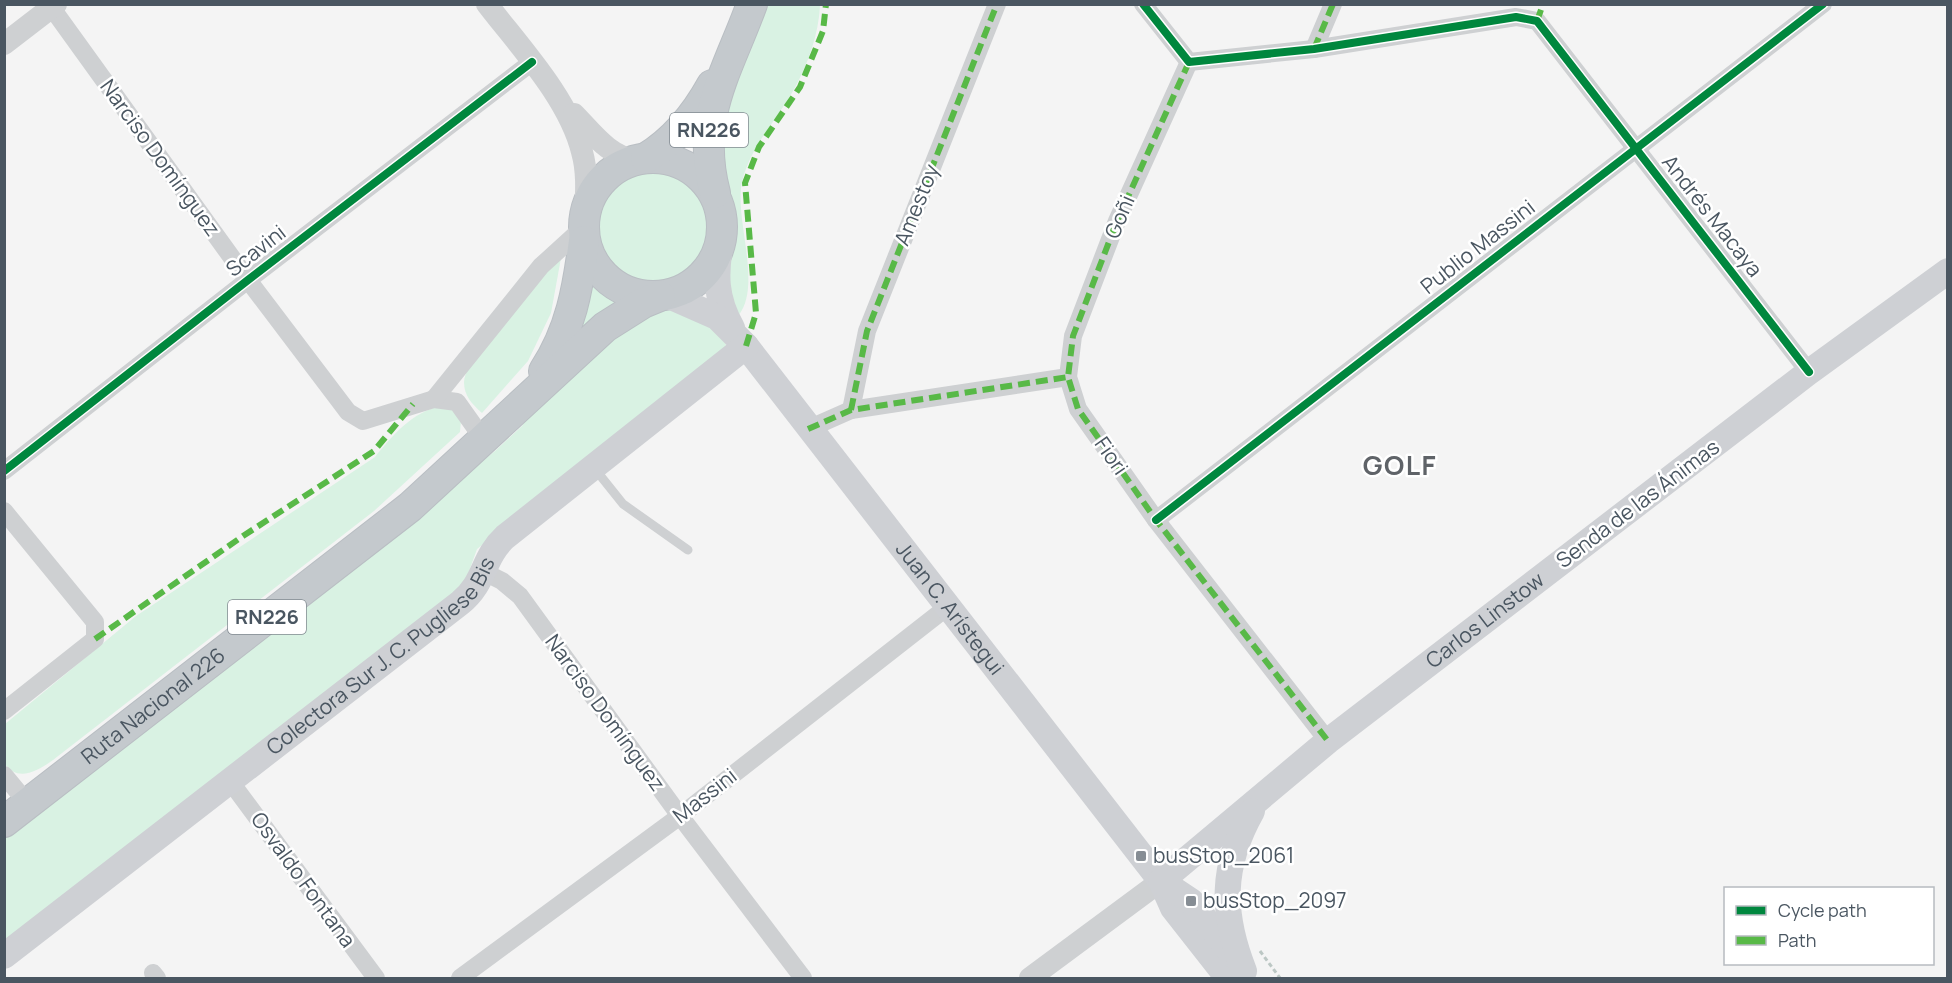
<svg xmlns="http://www.w3.org/2000/svg" width="1952" height="983" font-family="Manrope,sans-serif">
	<rect width="100%" height="100%" fill="#f4f4f4"/>
	<g fill="#d9f2e3">
		<path d="M767,5h53c-1,28 -12,60 -27,86 -17,30 -43,56 -51,91 -8,37 21,104 -4,134l-15,-45 6,-22 2,-23 -10,-67 10,-66z"/>
		<circle cx="653" cy="227" r="59"/>
		<path d="M561,258l-10,55 -23,48 -46,52c-10,-9 -18,-17 -18,-31 1,-28 75,-103 97,-124z"/>
		<path d="M593,280l13,11 19,10 -63,49z"/>
		<path d="M679,308l21,7 26,29 -2,9 -9,10 -238,186 -14,39 -458,352v-101l490,-388 27,-25 19,-29 19,-22 88,-61z"/>
		<path d="M441,406l13,4 7,11 -1,11 -86,79 -321,249c-14,10 -35,23 -48,4v-40l131,-108 239,-159c18,-22 37,-45 66,-51z"/>
	</g>
	<g fill="none" stroke-linecap="round" stroke-linejoin="round">
		<defs>
			<g id="trunk">
				<circle cx="653" cy="227" r="69"/>
				<path d="M646,158c28,-17 50,-44 66,-73"/>
				<path d="M715,193c-20,-76 12,-120 37,-189"/>
				<path d="M544,371c27,-41 34,-83 40,-130"/>
				<path id="s4" d="M4,822l406,-315 195,-180 38,-24 17,-7"/>
			</g>
		</defs>
		<use href="#trunk" stroke="#b9bec3" stroke-width="32"/>
		<path stroke="#bcc7c4" stroke-width="3" stroke-dasharray="4.5 3" stroke-linecap="butt" d="M1260,951l20,27"/>
		<path stroke="#ced0d2" stroke-width="9" d="M595,469l28,35 65,46"/>
		<g stroke="#ced0d2" stroke-width="18">
			<path d="M49,4l199,276 100,132 15,9 71,-22 23,3 27,38"/>
			<path d="M1143,4l46,58 125,-13 202,-32 21,4 272,351"/>
			<path d="M1314,49l19,-45"/>
			<path d="M1189,62l-72,159 -44,115 -5,41 10,32 78,111 172,221"/>
			<path d="M434,399l107,-133 44,-40"/>
			<path d="M851,410l16,-79 130,-327"/>
			<path d="M808,429l43,-19 217,-33"/>
			<path d="M4,471l244,-191 284,-218"/>
			<path d="M4,511l91,111v17l-91,72"/>
			<path d="M1156,520l667,-516"/>
			<path d="M484,572l18,9 18,15 160,220 123,162"/>
			<path d="M4,775l24,29"/>
			<path d="M230,781l146,197"/>
			<path d="M153,973l4,5"/>
			<path d="M460,978l220,-162 266,-208"/>
		</g>
		<g stroke="#ced0d2" stroke-width="22">
			<path d="M487,4c33,43 82,95 95,148 6,21 4,43 3,64"/>
			<path d="M4,44l52,-40"/>
			<path d="M574,114c18,18 35,43 62,46"/>
			<path d="M1030,978l131,-97"/>
		</g>
		<g stroke="#ced0d4" stroke-width="26">
			<path d="M721,241c-6,33 -6,57 11,87"/>
			<path id="s1" d="M667,295l50,22 29,29 415,535 12,27 55,70"/>
			<path id="s2" d="M1161,881l167,-140 481,-369 139,-101"/>
			<path d="M1161,881l30,20 42,54"/>
			<path id="s3" d="M4,956l456,-353c26,-21 22,-45 45,-66l241,-191"/>
			<path d="M1244,971c-23,-58 -23,-105 8,-160"/>
		</g>
		<use href="#trunk" stroke="#c4c9cd" stroke-width="30"/>
		<g stroke="#58b947" stroke-width="6" stroke-dasharray="12 6" stroke-linecap="butt">
			<path d="M1537,21l6,-17"/>
			<path d="M1314,49l19,-45"/>
			<path d="M1189,62l-72,159 -44,115 -5,41 10,32 78,111 172,221"/>
			<path d="M746,346l10,-33 -11,-130 14,-36 41,-60 23,-56 3,-27"/>
			<path d="M851,410l16,-79 130,-327"/>
			<path d="M808,429l43,-19 217,-33"/>
			<path d="M95,639l148,-103 131,-85 39,-47"/>
		</g>
		<defs>
			<g id="cycleway">
				<path d="M1143,4l46,58 125,-13 202,-32 21,4 272,351"/>
				<path d="M4,471l244,-191 284,-218"/>
				<path d="M1156,520l667,-516"/>
			</g>
		</defs>
		<use href="#cycleway" stroke="#fff" stroke-width="11"/>
		<use href="#cycleway" stroke="#00873e" stroke-width="8"/>
	</g>
	<g fill="#868d94" stroke="#fff" stroke-width="2">
		<rect x="1135" y="850" width="12" height="12" rx="3"/>
		<rect x="1185" y="895" width="12" height="12" rx="3"/>
	</g>
	<g text-anchor="middle" stroke-width="5" stroke-linejoin="round" paint-order="stroke">
		<g fill="#fff" stroke="#808990" stroke-width="1.5">
			<rect x="670" y="113" width="78" height="34" rx="4.5"/>
			<rect x="228" y="600" width="78" height="34" rx="4.5"/>
		</g>
		<g font-size="20" font-weight="bold" fill="#4a5661">
			<text x="709" y="137">RN226</text>
			<text x="267" y="624">RN226</text>
		</g>
		<g font-size="21" fill="#4a5661" stroke="#fff">
			<text transform="translate(160 158) rotate(54)" y="7">Narciso Domínguez</text>
			<text transform="translate(917 205) rotate(-68)" y="7">Amestoy</text>
			<text transform="translate(1712 216) rotate(52)" y="7">Andrés Macaya</text>
			<text transform="translate(1120 217) rotate(-67)" y="7">Goñi</text>
			<text transform="translate(1478 247) rotate(-38)" y="7">Publio Massini</text>
			<text transform="translate(256 251) rotate(-38)" y="7">Scavini</text>
			<text transform="translate(1111 456) rotate(55)" y="7">Fiori</text>
			<text transform="translate(1638 504) rotate(-37)" y="7">Senda de las Ánimas</text>
			<text dy="7" stroke="none"><textPath href="#s1" startOffset="428">Juan C. Arístegui</textPath></text>
			<text dy="7" stroke="none"><textPath href="#s2" startOffset="416">Carlos Linstow</textPath></text>
			<text dy="7" stroke="none"><textPath href="#s3" startOffset="483">Colectora Sur J. C. Pugliese Bis</textPath></text>
			<text dy="7" stroke="none"><textPath href="#s4" startOffset="189">Ruta Nacional 226</textPath></text>
			<text transform="translate(605 713) rotate(54)" y="7">Narciso Domínguez</text>
			<text transform="translate(705 796) rotate(-38)" y="7">Massini</text>
			<text transform="translate(303 880) rotate(54)" y="7">Osvaldo Fontana</text>
		</g>
		<g font-size="21" fill="#4a5661" stroke="#fff" text-anchor="start">
			<text x="1153" y="863">busStop_2061</text>
			<text x="1203" y="908">busStop_2097</text>
		</g>
		<g font-size="27" font-weight="bold" letter-spacing="1.5" fill="#5f6368" stroke="#fff">
			<text x="1400" y="475">GOLF</text>
		</g>
	</g>
	<rect width="1952" height="983" fill="none" stroke="#4a5661" stroke-width="12"/>
	<rect x="1724" y="887" width="210" height="78" fill="#ffffff" stroke="#b7bbc0" stroke-width="1.5"/>
	<rect x="1736" y="906" width="30" height="9" fill="#00873e" stroke="#b7bbc0" stroke-width="1.5"/>
	<text x="1778" y="917" font-size="18" fill="#4a5661">Cycle path</text>
	<rect x="1736" y="936" width="30" height="9" fill="#58b947" stroke="#b7bbc0" stroke-width="1.5"/>
	<text x="1778" y="947" font-size="18" fill="#4a5661">Path</text>
</svg>
